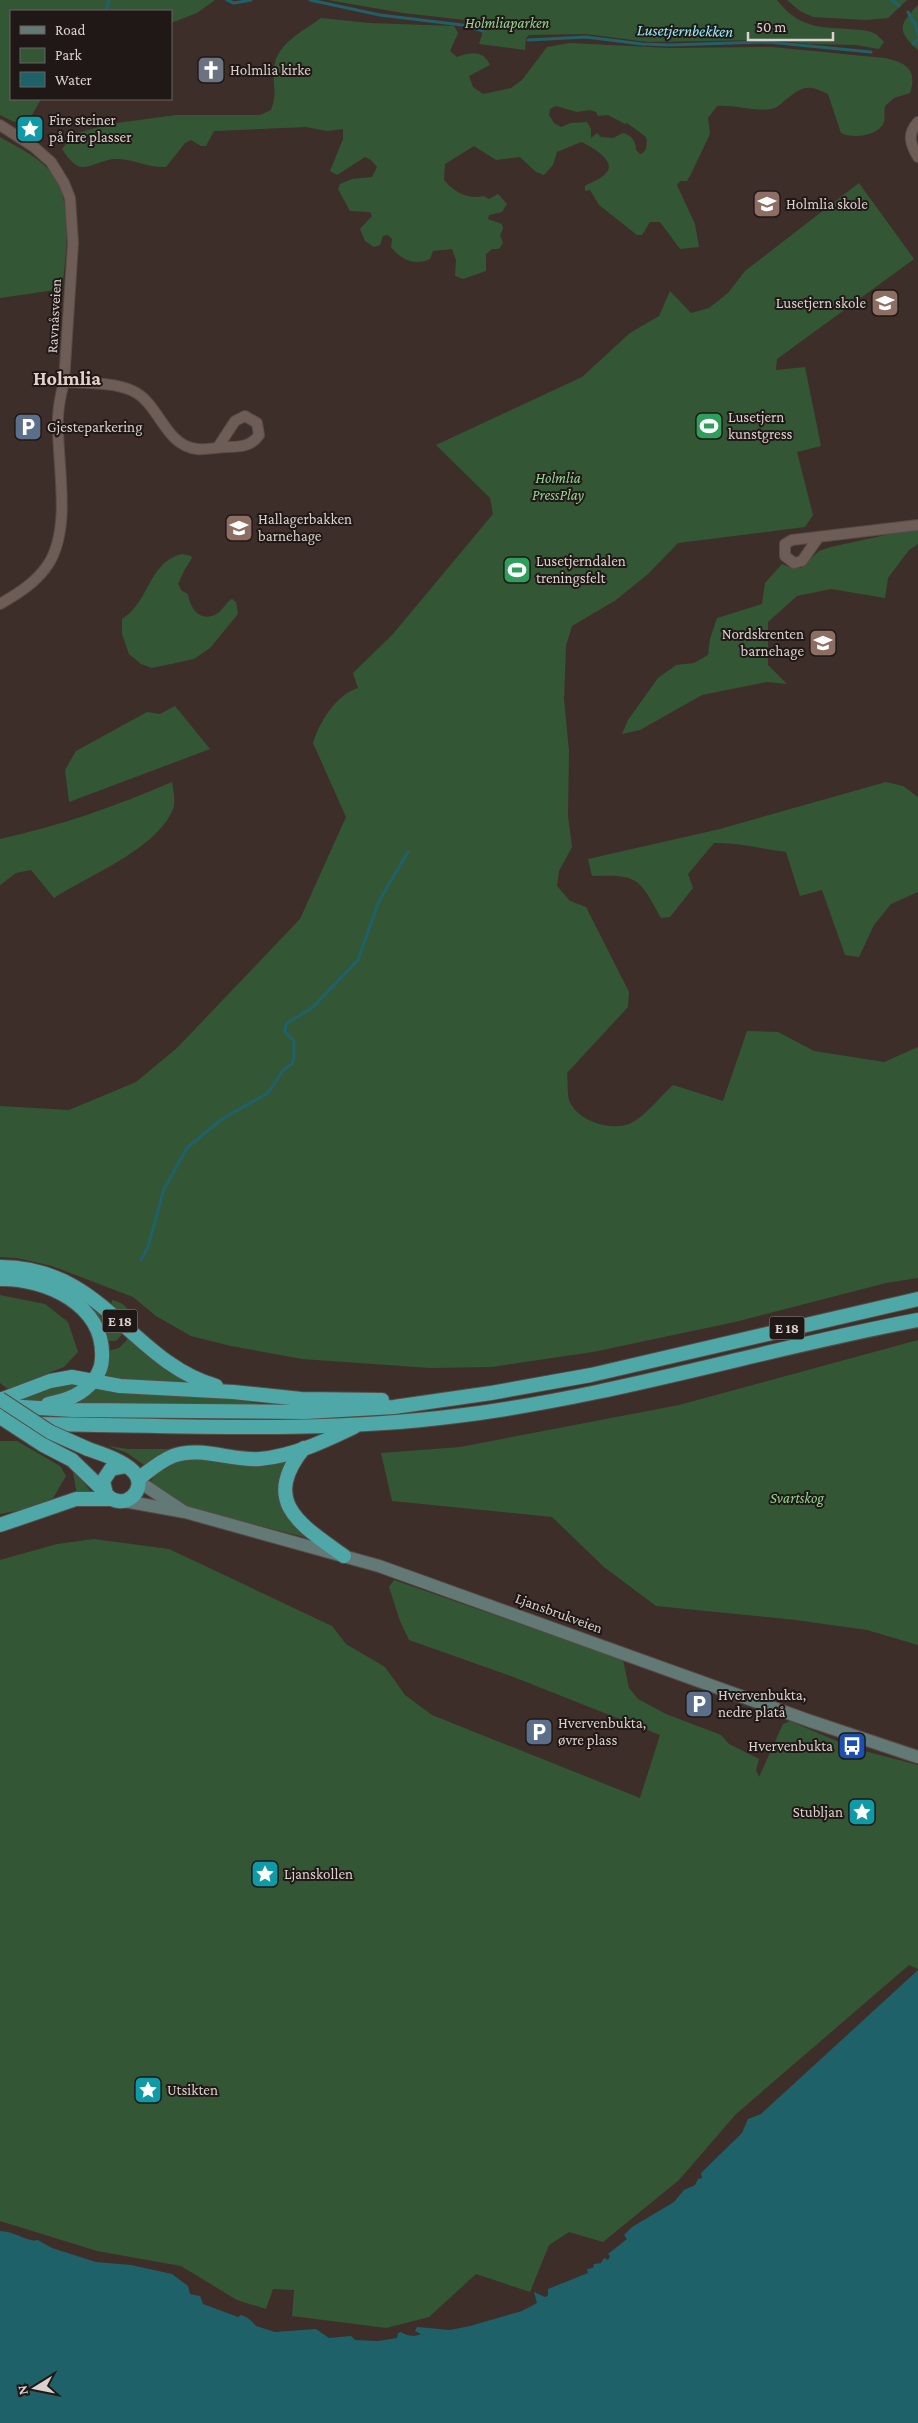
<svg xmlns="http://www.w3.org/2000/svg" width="918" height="2423" font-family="'Crimson Pro',serif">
	<rect width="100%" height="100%" fill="#3e2e29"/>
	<g fill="#335735" fill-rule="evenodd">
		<path d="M0,0h215l-18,13 -26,10v-12h-160v88h30l-9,16 -18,7 -14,-7z"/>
		<path d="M328,0h449c27,35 53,25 91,31l8,3 8,8 -5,7 -23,-4 -45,-1 -40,-4 -123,2 -62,-8 -57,1 -3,3 -1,12 -46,-6 5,-16 -10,-7 -71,-8z"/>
		<path d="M787,0h120l-19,18 -21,2 -54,-3 -13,-6z"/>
		<path d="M918,5v45c-22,-20 -19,-25 0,-45z"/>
		<path d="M321,18l48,5 85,3 4,7 -8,18 7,6c14,-5 26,-7 33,8l-21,11 4,11 10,7 28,-6 11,-8 25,-33 23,-4 99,5 103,-1 112,11c21,4 34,11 26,35l-16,5 -9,8c-1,5 0,12 -1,16 -5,14 -31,17 -43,11l-13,-39c-22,-11 -26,-7 -44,7 -2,2 -6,6 -9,7 -18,5 -40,-4 -58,-2l-9,12 2,16 -19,40 -4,7h-7l-3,4 18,39 4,23 -19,2 -20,-27h-10l-8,13h-5l-38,-30 -9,-15 -5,1v-5c6,-4 17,-7 21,-13 12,-12 -17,-28 -25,-31l-24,10 -4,13 -9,10 -8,-3 -16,-15 -24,3 -22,-14 -29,18 -1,16c10,12 24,20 40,16l5,3 9,-5 9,10 -5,8 -13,3 -1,4 14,5 1,5 -3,6 3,8 -4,6h-7l-6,5v17l-23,8 -8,-3 1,-16 -4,-11 -19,2 -3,8c-15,7 -29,1 -39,-12l1,-8 -4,-4 -5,1 -3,9 -6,2 -9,-6 -5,-12 12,-13 -2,-4 -20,-1 -12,-22 2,-5 12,-5 20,-2 5,-10 -6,-7 -6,-3 -28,18 -7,-4 13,-32v-10l-16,2 -21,-4 -92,4 -8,15h-5l-10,-6 -6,3 -19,24c-21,1 -32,-9 -53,-8 -10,1 -21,8 -31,8 -9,-1 -15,-11 -20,-18l12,-15 36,-10 66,-9h84l11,-5c7,-18 1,-25 3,-42 3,-25 28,-36 47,-50zM556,106l21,6 13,-2 6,2 2,4 10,-1 17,9 2,-1 19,14c1,6 2,15 -6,17l-4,-4c0,-8 -4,-15 -13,-17l-10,5 -12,-1 -4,-4 -6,5v-9l-4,-7 -16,1 -10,4 -7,-4 -5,-8 1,-6z"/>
		<path d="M0,137c17,10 35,18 48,32 27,26 18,86 14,120l-62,9z"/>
		<path d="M859,183l55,76 -137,100 -1,11 29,-3 16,79 -24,6 16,63 -8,12 -127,16 -30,31 -32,26 -44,26 -6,20 -2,53 5,52 -1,65 4,31 -13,24 -2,15 13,15 16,6 43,85 -1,15 -61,66c1,8 0,20 2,27 8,22 46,33 64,22 13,-7 29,-27 40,-37l50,16 24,-70 31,1 36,19 70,11 34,-15v231l-32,5 -151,39 -142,30 -101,15 -62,1 -128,-9 -71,-13 -40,-10 -35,-20 -23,-19 -81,-31 -35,-8 -17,-1v-151l69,4 67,-28 41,-34 123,-129 46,-102 -33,-74c7,-22 23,-48 45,-55l-5,-15 40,-39 100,-120 -3,-16 -54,-53 146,-68 48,-44 29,-17 11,-25 21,22 18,-5 19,-15 17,-22z"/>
		<path d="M908,530l10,1v13l-9,6 -21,28 -3,20 -54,-9 -34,7 -29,26v43l19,19 -20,-2 -65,13 -62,35 -18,4 6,-14 30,-42 18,-13 18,-2 14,-8 2,-16 7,-21 45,-14 3,-21 17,-19 10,4h9l18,-17 12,-4z"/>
		<path d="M182,554l9,2 1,2 -8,13 -6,13 4,7 6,3c2,15 13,30 30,19 5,-3 8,-11 14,-14l4,3 2,12 -28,34 -16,11 -42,9 -11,-4 -12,-10 -7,-20v-15c28,-17 26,-57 60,-65z"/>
		<path d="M175,706l35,43 -141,53 -4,-32 11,-19 71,-39 13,2z"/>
		<path d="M172,782c1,7 4,20 1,27 -16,40 -84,66 -119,89l-23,-28 -15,3 -16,12v-46c62,-14 114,-32 172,-57z"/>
		<path d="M886,782l17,4 15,11v95l-27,12 -17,21 -15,32 -14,-2 -23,-65 -22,6 -14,-44c-25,-3 -48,-10 -72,-9l-26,31 5,14 -23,29 -9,1c-23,-41 -22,-43 -69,-42l-4,-17 132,-30z"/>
		<path d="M79,1293l46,38 -9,10h-9l-6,-17z"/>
		<path d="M0,1295l45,9 23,18 10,30 -14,15 -56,22 -8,-6z"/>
		<path d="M112,1300c13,3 20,10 19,23l-20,-17z"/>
		<path d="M130,1337l60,46h1l-90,-3 7,-29 11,-3z"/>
		<path d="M918,1340v305l-51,-15 -71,-10 -140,-14 -52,-39 -52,-50 -160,-16 -11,-48 79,-6 219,-42z"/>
		<path d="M83,1382c-13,15 -45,22 -64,17l26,-12z"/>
		<path d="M95,1387l136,11 34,7 -192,-1z"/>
		<path d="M0,1441h17l43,25 6,10 -13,22 -21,10 -32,6z"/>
		<path d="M108,1446l20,3h45l-29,16 -17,-12z"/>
		<path d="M182,1459l104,2 -4,14 26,63 -114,-29 -10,-4 -34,-23 9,-12z"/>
		<path d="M72,1467l23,30 -17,3z"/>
		<path d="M94,1539l75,10 163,77 14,18 39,23 20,28 27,20 208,83 20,-63 -149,-59 -102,-36 -9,-19 -11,-34 5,-7 229,80 6,28 9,11 28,15 55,21 8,9 30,15 -3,11 3,7 24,-53 7,-3 63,27 65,17v204l-9,-4 -173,149 -57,66 -76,62 -34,-10 -20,13 -19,47 -54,-18 -47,43 -43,11 -94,-12 2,-26 -21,-1 -7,20 -29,-9 -56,-34 -84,-15 -97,-30v-661l57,-16z"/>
	</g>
	<path fill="#1f6168" d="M918,1970v453h-918v-192c15,0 28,12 38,9l14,8 44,14 35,3 41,9 16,12 2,8 10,2 3,8 35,13 3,-2c8,3 10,5 15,11l19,6 41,-3 13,9 22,-2 4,4 23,1 19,-3 1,-5 3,-1c5,4 14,5 20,2l-6,-3 2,-4 33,3 20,-4 52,-15 15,-8 -3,-11 11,5 3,-1v-7l40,-16 -1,-4 6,-1 1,-4 7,-1 3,-5 4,2 2,-4 -2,-2 19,-15 -3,-4 8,-8 42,-25 10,-12 11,-5 3,-6 4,-1 -1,-5 41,-40 6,-14 13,-5z"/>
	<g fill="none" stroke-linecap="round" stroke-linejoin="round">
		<g stroke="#1f6168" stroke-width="3">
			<path d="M227,0l7,3 17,-3"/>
			<path d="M310,0l70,15 82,10 21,6"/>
			<path d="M892,0l7,6"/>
			<path d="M106,11l3,-11"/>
			<path d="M908,12l7,12 3,11"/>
			<path d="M528,40l58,-3 56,7 27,1 99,-3 103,10"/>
			<path d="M913,44l5,-4"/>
			<path d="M141,1260l7,-13 16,-58 23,-41 35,-29 46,-26 16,-24 8,-5 2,-6v-17l-9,-9 1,-8 27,-17 45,-47 21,-59 29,-49"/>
		</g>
		<defs>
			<g id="minor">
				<path d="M918,122c-11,12 -8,22 0,35"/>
				<path d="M0,125l34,22 17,15 13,21 6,15 3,45 -9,139c-4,15 -7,30 -6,45 0,41 13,100 -9,136 -12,19 -30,30 -49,41"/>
				<path d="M64,382c19,1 52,0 69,9 27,13 31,54 64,58 10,1 21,-2 31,-2 12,0 24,-1 31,-12l-2,-12 -12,-7 -10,5 -17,26"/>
				<path d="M818,538l-16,23 -8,2 -9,-7v-12l7,-4 126,-15"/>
			</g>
			<g id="secondary">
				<path d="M138,1481l45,30"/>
				<path d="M124,1501l61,11 194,54 431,155 108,36"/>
			</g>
			<g id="trunk">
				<path d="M0,1267c104,0 129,93 216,119"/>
				<path d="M0,1279c46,-1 105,26 102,79 0,17 -14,31 -28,38 -8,4 -17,6 -26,8"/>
				<path d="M0,1400l50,-19 22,-4 48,9 113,6 68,7 81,1"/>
				<path d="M6,1406l67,4 232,2 89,-5 97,-14 100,-18 327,-76"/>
				<path d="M33,1424c141,1 283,10 423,-8 156,-19 307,-67 462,-96"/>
				<path d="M304,1448c-44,54 -3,77 40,108"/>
				<path d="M88,1449c14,5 34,11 45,22 17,17 -9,43 -27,23l-3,-13 8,-12 15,-3"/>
				<path d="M72,1460l32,31"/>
				<path d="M138,1479c11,-8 22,-18 35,-23 27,-10 59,5 87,3 33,-3 65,-18 94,-32"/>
				<path d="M0,1525l76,-26h35"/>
			</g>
		</defs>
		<use href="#minor" stroke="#584a46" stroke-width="12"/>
		<use href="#secondary" stroke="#584a46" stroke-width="14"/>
		<use href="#trunk" stroke="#584a46" stroke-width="16"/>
		<use href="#minor" stroke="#6e5d56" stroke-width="10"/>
		<use href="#secondary" stroke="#627975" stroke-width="12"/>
		<use href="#trunk" stroke="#4fa8a8" stroke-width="14"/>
		<defs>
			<g id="trunk-bridge">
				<path d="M0,1399l50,33 38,17"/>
				<path d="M0,1417l43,28 29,15"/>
			</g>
		</defs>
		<use href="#trunk-bridge" stroke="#584a46" stroke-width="16" stroke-linecap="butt"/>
		<use href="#trunk-bridge" stroke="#4fa8a8" stroke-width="14"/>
	</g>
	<defs>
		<symbol id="church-square" viewBox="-11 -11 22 22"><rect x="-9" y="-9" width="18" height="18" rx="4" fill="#6b7280" stroke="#201816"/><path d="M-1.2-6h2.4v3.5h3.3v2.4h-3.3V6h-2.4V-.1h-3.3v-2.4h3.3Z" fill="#fff"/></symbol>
		<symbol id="sight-square" viewBox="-11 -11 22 22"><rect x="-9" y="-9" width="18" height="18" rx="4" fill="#0f9aa8" stroke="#201816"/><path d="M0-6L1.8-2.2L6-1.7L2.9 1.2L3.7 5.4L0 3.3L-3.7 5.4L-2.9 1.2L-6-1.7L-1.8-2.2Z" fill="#fff"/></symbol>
		<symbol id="school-square" viewBox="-11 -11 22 22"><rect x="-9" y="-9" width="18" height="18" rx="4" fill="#8d6e63" stroke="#201816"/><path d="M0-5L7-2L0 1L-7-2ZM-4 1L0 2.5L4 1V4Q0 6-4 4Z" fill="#fff"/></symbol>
		<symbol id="stadium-square" viewBox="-11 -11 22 22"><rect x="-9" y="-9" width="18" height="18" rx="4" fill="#2e9e5b" stroke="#201816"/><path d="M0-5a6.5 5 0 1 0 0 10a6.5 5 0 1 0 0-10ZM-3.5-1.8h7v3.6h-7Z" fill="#fff"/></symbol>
		<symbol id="parking-square" viewBox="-11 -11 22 22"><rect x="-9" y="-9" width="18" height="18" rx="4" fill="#5c6f8a" stroke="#201816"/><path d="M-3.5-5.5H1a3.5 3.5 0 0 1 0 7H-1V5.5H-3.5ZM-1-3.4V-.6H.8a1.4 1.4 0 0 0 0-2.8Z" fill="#fff"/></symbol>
		<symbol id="bus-square" viewBox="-11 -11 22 22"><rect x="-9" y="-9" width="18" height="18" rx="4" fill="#1a4fb4" stroke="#201816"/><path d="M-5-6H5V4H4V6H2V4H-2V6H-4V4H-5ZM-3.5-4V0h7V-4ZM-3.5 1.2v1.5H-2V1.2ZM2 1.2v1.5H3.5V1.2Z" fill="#fff"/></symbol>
	</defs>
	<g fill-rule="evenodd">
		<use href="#church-square" x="195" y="54" width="32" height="32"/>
		<use href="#sight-square" x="14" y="113" width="32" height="32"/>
		<use href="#school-square" x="751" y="188" width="32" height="32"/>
		<use href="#school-square" x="869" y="287" width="32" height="32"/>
		<use href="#stadium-square" x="693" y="410" width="32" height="32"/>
		<use href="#parking-square" x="12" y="411" width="32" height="32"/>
		<use href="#school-square" x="223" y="512" width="32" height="32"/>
		<use href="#stadium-square" x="501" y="554" width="32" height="32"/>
		<use href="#school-square" x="807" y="627" width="32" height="32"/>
		<use href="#parking-square" x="683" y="1688" width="32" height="32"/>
		<use href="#parking-square" x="523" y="1716" width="32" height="32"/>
		<use href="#bus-square" x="836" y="1730" width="32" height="32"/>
		<use href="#sight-square" x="846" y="1796" width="32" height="32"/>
		<use href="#sight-square" x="249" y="1858" width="32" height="32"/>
		<use href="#sight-square" x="132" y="2074" width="32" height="32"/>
	</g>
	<g text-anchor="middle" stroke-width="4" stroke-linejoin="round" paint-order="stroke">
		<g fill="#201816" stroke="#a39a96" stroke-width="1">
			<rect x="102.5" y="1309.5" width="35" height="23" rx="4"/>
			<rect x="769.5" y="1316.5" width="35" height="23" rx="4"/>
		</g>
		<g font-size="14" font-weight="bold" fill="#dbd1cd">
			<text x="120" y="1326">E 18</text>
			<text x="787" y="1333">E 18</text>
		</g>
		<g font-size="15" font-style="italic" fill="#93d595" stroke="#201816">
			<text x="507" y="28">Holmliaparken</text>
			<text x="558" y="483">Holmlia<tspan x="558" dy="17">PressPlay</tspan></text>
			<text x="797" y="1503">Svartskog</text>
		</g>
		<g font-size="15" fill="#dbd1cd" stroke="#201816" text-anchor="start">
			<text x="230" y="75">Holmlia kirke</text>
			<text x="49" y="125">Fire steiner<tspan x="49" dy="17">på fire plasser</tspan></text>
			<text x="786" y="209">Holmlia skole</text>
			<text x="866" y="308" text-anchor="end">Lusetjern skole</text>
			<text x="728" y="422">Lusetjern<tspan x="728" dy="17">kunstgress</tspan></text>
			<text x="47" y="432">Gjesteparkering</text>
			<text x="258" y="524">Hallagerbakken<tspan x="258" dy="17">barnehage</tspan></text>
			<text x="536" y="566">Lusetjerndalen<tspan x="536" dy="17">treningsfelt</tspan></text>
			<text x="804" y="639" text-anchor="end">Nordskrenten<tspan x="804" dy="17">barnehage</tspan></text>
			<text x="718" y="1700">Hvervenbukta,<tspan x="718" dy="17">nedre platå</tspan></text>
			<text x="558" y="1728">Hvervenbukta,<tspan x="558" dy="17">øvre plass</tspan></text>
			<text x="833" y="1751" text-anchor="end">Hvervenbukta</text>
			<text x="843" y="1817" text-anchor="end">Stubljan</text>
			<text x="284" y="1879">Ljanskollen</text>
			<text x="167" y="2095">Utsikten</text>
		</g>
		<g font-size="15" fill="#dbd1cd" stroke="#201816">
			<text transform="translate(54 316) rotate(-87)" y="5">Ravnåsveien</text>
			<text transform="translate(559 1613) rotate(20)" y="5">Ljansbrukveien</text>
		</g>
		<g font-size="16" font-style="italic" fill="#93f0fb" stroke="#201816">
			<text transform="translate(685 30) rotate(1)" y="6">Lusetjernbekken</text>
		</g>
		<g font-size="20" font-weight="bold" fill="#e4d0c8" stroke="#201816">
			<text x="67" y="385">Holmlia</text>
		</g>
	</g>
	<rect x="10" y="10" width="162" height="90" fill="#201816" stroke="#6b625f"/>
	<rect x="20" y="26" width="25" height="8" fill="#627975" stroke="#6b625f"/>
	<text x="55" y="35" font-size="15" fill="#dbd1cd">Road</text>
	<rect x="20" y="48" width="25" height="15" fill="#335735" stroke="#6b625f"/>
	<text x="55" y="60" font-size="15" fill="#dbd1cd">Park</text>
	<rect x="20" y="72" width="25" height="15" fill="#1f6168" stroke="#6b625f"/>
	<text x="55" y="85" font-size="15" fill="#dbd1cd">Water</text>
	<g transform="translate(35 2388) rotate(260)" stroke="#201816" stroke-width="4" paint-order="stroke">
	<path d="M0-4L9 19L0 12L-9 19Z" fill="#dbd1cd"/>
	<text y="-8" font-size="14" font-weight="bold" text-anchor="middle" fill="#dbd1cd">N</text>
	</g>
	<path d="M748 32v8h85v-8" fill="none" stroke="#dbd1cd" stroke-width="2.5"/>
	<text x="756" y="32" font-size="15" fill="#dbd1cd" stroke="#201816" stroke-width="4" paint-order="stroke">50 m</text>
</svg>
